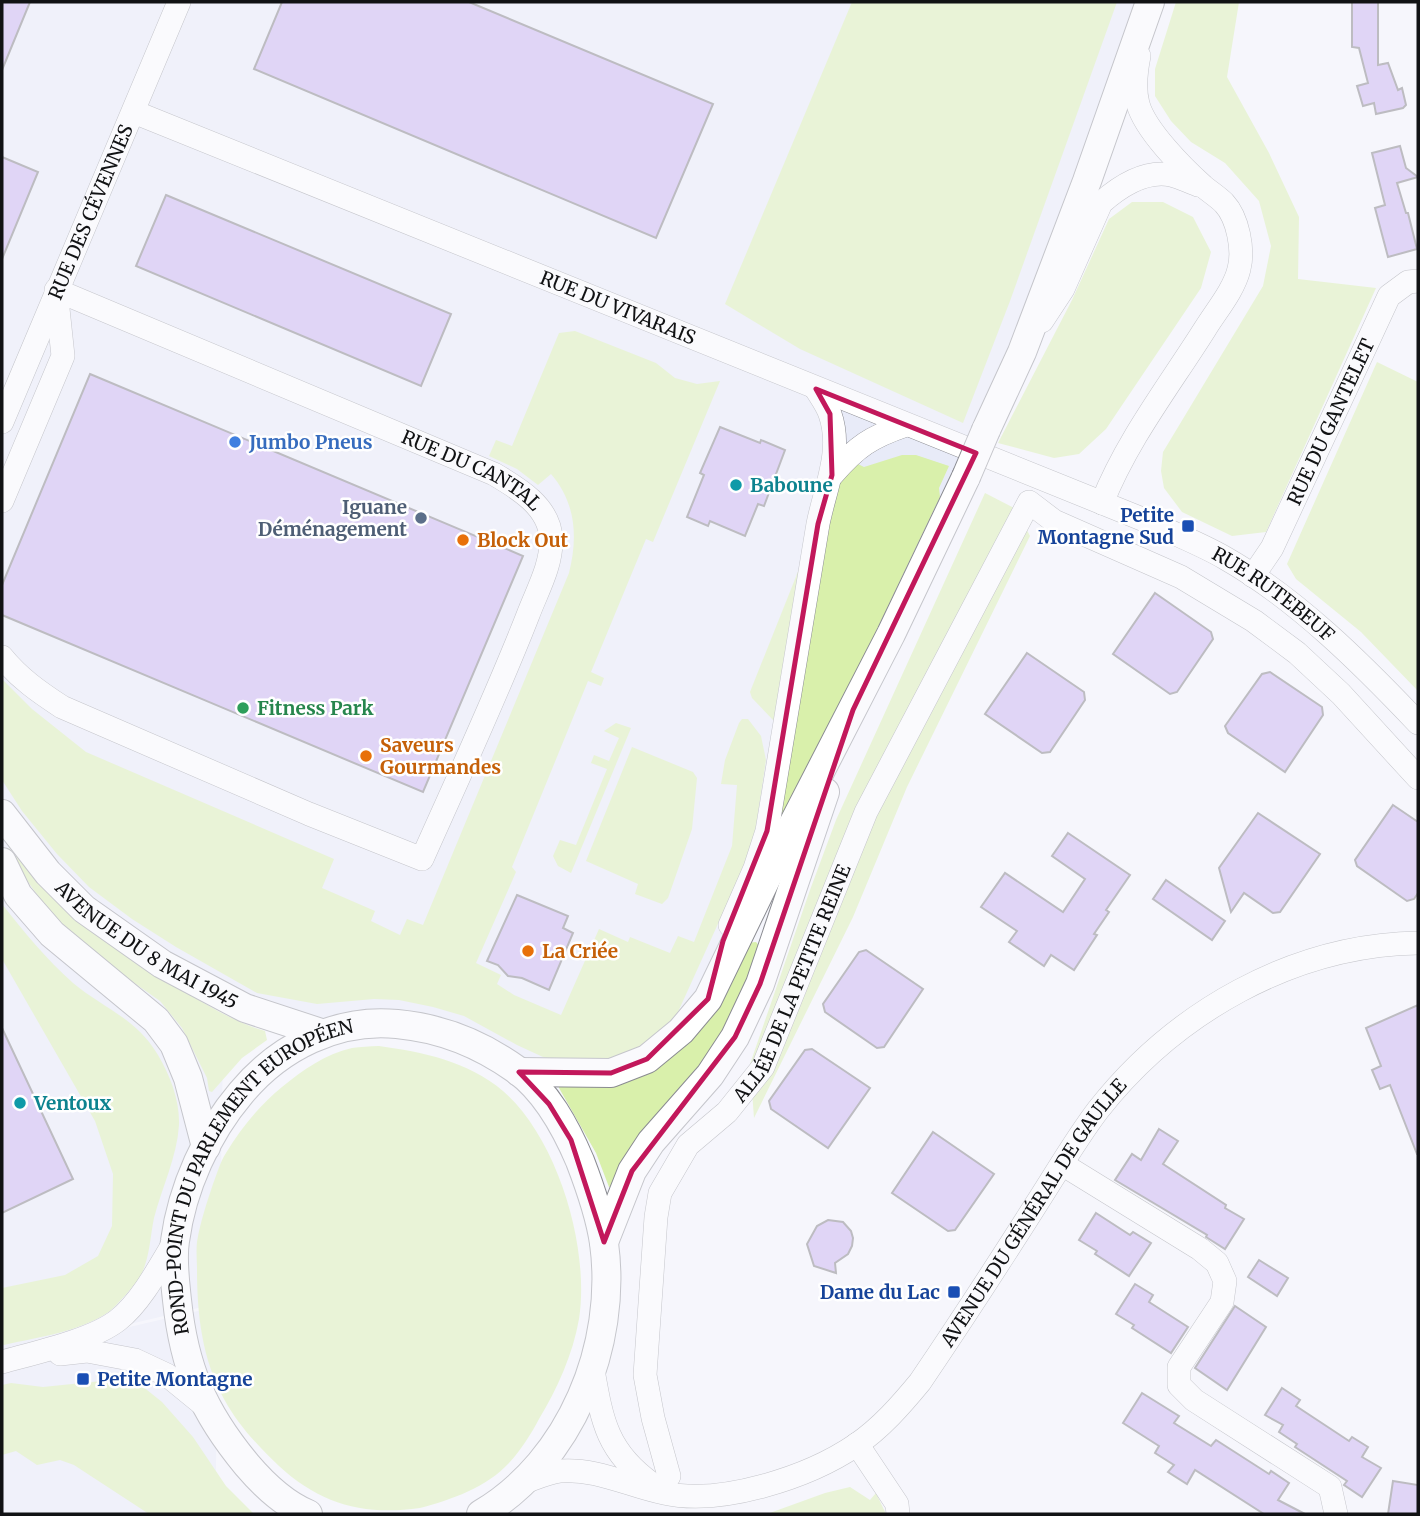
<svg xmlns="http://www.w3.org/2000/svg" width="1420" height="1516" font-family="Merriweather,serif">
	<rect width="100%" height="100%" fill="#f5f6fc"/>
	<g fill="#e8ebf8">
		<path d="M2,2h1141l-124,340 -316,649 -60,62 -122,10 -39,-24 -161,-13 -73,-26 -162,-99 -70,-79 -14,-25z"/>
		<path d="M2,822l221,221 -4,260 -217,51z"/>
		<path d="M219,1306l-4,208h-213v-157z"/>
	</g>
	<g fill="#d9f0ab">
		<path d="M852,2h265l-107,299 -47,122 -163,-74 -75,-45z"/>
		<path d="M1176,2h63l-12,75 42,76 30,64 -1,62 78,9 -110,244 -34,4 -50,-24 -18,-24 -3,-17 2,-19 100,-166 8,-40 -12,-45 -34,-38 -34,-21 -20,-21 -16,-25v-27z"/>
		<path d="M1132,202h31l30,15 18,35 -10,36 -95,141 -27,25 -25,4 -56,-15 74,-143 37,-81z"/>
		<path d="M575,331l81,32 19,15 22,6 23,-3 -67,161 -7,-3 -55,133 13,6 -3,8 -13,-5 -76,186 4,5 -40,91 25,12 -4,9 17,11 47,20 38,-86 29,13 2,-5 40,16 8,-17 16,6 38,-96 5,-61 -16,-1 4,-24 14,-37 3,-4h6l13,17 5,24 -10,67 -10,35 -68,150 -10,17 -17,14 -38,17 -48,3 -22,-6 -26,-12 -53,-29 -31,-9 -34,-7 -25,-1 -57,5 -60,-11 -81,-46 -44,-28 -43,-32 -32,-33 -35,-43 -20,-31v-101l30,30 54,43 248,107 -12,29 53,23 -4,10 29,14 7,-16 16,6 146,-352c9,-36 7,-70 -18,-99l-13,11 -21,-16 -28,-13 7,-16 16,6 47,-113z"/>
		<path d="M1377,362l41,20v309l-57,-59 -65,-53 -9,-15z"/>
		<path d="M902,455h14l33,11 -10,22 1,9 -162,340 -7,-3 63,-338 10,-21 10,-13 10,5z"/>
		<path d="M985,493l31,16 14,27 -123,251 -54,130 -99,201 -4,-54 60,-174 26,-70z"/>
		<path d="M803,559l-28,161h-2l-21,-22 -2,-6z"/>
		<path d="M616,723l15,5 -60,145 -13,-7 -5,-10 7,-16 16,5 31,-76 -16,-6 3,-8 15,6 10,-23 -15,-7z"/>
		<path d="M632,747l61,25 4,6 -5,51 -24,69 -6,6 -27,-10 3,-10 -52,-23z"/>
		<path d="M9,848c50,62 102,100 170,140 28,17 55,34 86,43l2,9 -25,18 -30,34 -3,-1 -2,-13 -25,-50 -22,-27 -50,-35 -46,-40 -26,-30 -32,-45z"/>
		<path d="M2,904c22,28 44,55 71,79 30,25 63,35 85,72 12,20 22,46 21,70 -2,32 -17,62 -25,93 -4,19 -4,39 -13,57 -4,8 -24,30 -31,36 -30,21 -72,26 -106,34l-2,-1v-56l63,-13 33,-19 14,-30 1,-52 -18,-53 -93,-162z"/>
		<path d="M756,942l5,6 -39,88 -107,152 -6,-1 -13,-34 -37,-65v-6l80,-9 108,-130z"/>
		<path d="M379,1046c43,6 89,15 124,45 55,48 87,157 76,228 -6,35 -22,70 -40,100 -8,15 -18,31 -30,44 -22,24 -58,37 -89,45 -56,8 -100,-4 -141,-42 -21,-20 -41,-41 -55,-67 -22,-40 -27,-85 -27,-130 0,-8 -1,-18 0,-27 3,-19 10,-40 16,-58 4,-10 7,-22 13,-31 15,-25 34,-48 56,-66 21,-17 43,-33 70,-39 8,-1 18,-2 27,-2z"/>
		<path d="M121,1379l21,7 20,16 31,35 33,49 28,28h-105l-75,-49 -14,-5 -23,5 -21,-14 -14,4v-70l9,-2 32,4z"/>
		<path d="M850,1487l20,13 6,-7 10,21h-119l58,-21z"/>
	</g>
	<g fill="#c5aef0" stroke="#78767b" stroke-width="2">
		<path d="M2,2h28l-28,68z"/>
		<path d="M282,2h187l244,102 -57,134 -402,-169z"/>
		<path d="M1352,2h26v63l10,-2 10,27 4,-2 4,17 -3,3 -27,6 -2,-11 -11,3 -6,-20 11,-3 -9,-35 -7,-1z"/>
		<path d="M1400,146l6,22 12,9 -21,6 9,30h2l9,36 -29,8 -13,-49 10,-3 -13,-52z"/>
		<path d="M2,157l36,15 -36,87z"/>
		<path d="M166,195l285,119 -30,72 -285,-120z"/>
		<path d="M90,374l433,182 -100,236 -421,-177v-30z"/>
		<path d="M720,427l40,16 1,-3 24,10 -21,56 -6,-2 -13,32 -35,-15 -2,5 -21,-9 17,-42 -4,-2z"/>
		<path d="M1155,593l56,39 2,7 -36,53 -7,2 -57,-40z"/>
		<path d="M1027,653l57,39 1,8 -35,52 -8,1 -57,-39z"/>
		<path d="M1270,672l52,35 1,8 -38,57 -57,-39 -3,-7 37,-52z"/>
		<path d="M1393,805l25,17v71l-4,6 -7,2 -50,-35 -2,-6z"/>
		<path d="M1258,813l62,41 -40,58 -7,1 -29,-20 -13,19 -12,-44z"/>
		<path d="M1068,833l62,42 -24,35 3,2 -15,22 3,1 -23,35 -23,-15 -7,11 -35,-24 8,-11 -36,-24 24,-34 58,39 22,-33 -33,-23z"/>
		<path d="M1166,880l59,41 -13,19 -59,-41z"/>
		<path d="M517,895l51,21 -5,12 10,5 -24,57 -27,-12 -14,-2 -10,-11 -11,-4z"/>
		<path d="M866,950l57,39 -39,58 -7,1 -52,-36 -2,-8 36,-52z"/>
		<path d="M1418,1005v149h-1l-27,-69 -10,4 -8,-19 9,-4 -15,-38z"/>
		<path d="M2,1028l71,151 -71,34z"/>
		<path d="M812,1049l58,39 -42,60 -57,-39 -2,-8 36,-51z"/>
		<path d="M1159,1129l19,12 -15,23 63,41 -1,3 19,11 -19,30 -19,-12 1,-2 -92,-55 17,-26 9,6z"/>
		<path d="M933,1132l61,42 -39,56 -7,1 -56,-38z"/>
		<path d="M1096,1213l34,22 3,-3 18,11 -22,33 -34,-22 2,-3 -18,-11z"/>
		<path d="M828,1220l15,2 8,9 2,7 -1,8 -4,8 -13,9 1,10 -22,-7 -7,-22 10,-18z"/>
		<path d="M1259,1260l29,18 -11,18 -29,-19z"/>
		<path d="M1135,1284l18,11 -4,7 39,25 -17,26 -39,-25 2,-3 -18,-11z"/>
		<path d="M1235,1306l31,21 -39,63 -32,-22z"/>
		<path d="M1282,1388l18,12 -4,6 53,35 3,-4 16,10 -6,10 19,11 -19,29 -18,-12 3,-4 -52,-34 2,-3 -18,-12 4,-7 -18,-10z"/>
		<path d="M1142,1393l37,23 -5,7 37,23 5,-6 53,34 2,-3 18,12 -11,17 27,14h-41l-69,-44 -8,14 -19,-12 6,-7 -19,-12 4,-7 -36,-23z"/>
		<path d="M1393,1481l25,4v29h-30z"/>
	</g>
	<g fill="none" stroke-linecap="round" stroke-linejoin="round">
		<defs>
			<g id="minor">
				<path id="s1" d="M134,112l1008,407c28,13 57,24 83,39 72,41 137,106 193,165"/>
				<path d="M1042,321l21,-32 38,-86c18,-16 44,-33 70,-28 9,2 18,7 27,10"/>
				<path id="s2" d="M2,422l177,-420"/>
				<path d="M832,475c25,-29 39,-38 74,-50"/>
				<path id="s3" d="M2,501l61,-145 -7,-66 438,184c24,14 56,33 57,65 1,26 -14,52 -23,76 -32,82 -70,163 -106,244l-113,-45 -247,-107c-23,-15 -43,-29 -60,-50"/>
				<path d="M1102,503c25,-63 67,-117 103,-174 11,-18 29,-39 34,-60 5,-19 -1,-51 -15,-66 -6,-6 -14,-11 -21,-17 -20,-18 -58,-56 -65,-82 -4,-15 -2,-33 1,-48"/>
				<path id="s4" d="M1253,576l19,-28 117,-252 19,-14 10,-1"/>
				<path d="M730,925l25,-57 12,-37 51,-307c7,-36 25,-73 12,-110 -3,-9 -9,-17 -14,-25"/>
				<path d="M1062,1164l138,85 17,14 8,18 -3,21 -43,65v18l15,15 136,87 6,27"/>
				<path d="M60,1354l27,-3 48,9 32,15 38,31"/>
				<path d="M2,1362c32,-9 91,-22 116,-42 23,-18 42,-54 57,-79"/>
				<path d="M593,1370c9,51 14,82 59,114"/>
				<path d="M857,1444l40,60 1,10"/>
				<path id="s5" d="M669,1476l-16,-58 -8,-43 11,-158 4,-24 28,-48 39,-33 36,-45 103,-255 163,-310 25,19 127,56 73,44 43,32 44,41 77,84"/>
				<path id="s6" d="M525,1482c11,-4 24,-10 35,-11 37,-3 69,15 104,22 57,13 145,-16 192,-48 25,-17 45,-40 64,-63 40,-59 79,-119 117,-179 20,-31 39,-64 61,-93 77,-98 195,-165 320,-167"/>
			</g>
			<g id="major">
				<path d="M986,430l36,-78 65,-171 63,-179"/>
				<path id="s7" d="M2,814l46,59 36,36 78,55 83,44 76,25"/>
				<path d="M2,862l16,33 34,39 104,86 18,24 14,34 18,69"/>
				<path d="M519,1072l92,1 36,-14 34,-28 27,-32 79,-163 104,-202 75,-157"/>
				<path d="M604,1242l28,-71 19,-29 59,-67 25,-38 25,-53 65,-192"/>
				<path id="s8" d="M308,1514c-24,-10 -44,-29 -61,-49 -44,-53 -63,-97 -70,-165 -2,-19 -5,-41 -2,-59 7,-53 32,-108 66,-148 38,-46 96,-75 156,-69 44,4 84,20 120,46 30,22 49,58 63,91 10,26 20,54 24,82 14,102 -33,218 -123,271"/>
			</g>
		</defs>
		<use href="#minor" stroke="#8a8b91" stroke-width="24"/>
		<use href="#major" stroke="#8a8b91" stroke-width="30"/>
		<use href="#minor" stroke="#fff" stroke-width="23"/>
		<use href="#major" stroke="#fff" stroke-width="28"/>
		<defs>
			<path id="major-bridge" d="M966,477l20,-47"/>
		</defs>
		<use href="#major-bridge" stroke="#8a8b91" stroke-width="30" stroke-linecap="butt"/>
		<use href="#major-bridge" stroke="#fff" stroke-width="28"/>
	</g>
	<path d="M0 0H1420V1516H0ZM816,389l160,64 -123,257 -93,274 -25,53 -103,134 -28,71 -33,-102 -22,-36 -30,-32 92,1 36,-14 61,-60 15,-58 44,-110 51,-307 14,-49 -2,-61z" fill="#f5f6fc" fill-opacity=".55" fill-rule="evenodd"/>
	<path fill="none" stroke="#c2185b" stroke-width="5" stroke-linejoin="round" d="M816,389l160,64 -123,257 -93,274 -25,53 -103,134 -28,71 -33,-102 -22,-36 -30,-32 92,1 36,-14 61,-60 15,-58 44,-110 51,-307 14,-49 -2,-61z"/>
	<circle fill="#3f7fe0" stroke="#fff" stroke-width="2.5" cx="235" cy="442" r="7"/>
	<g fill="#0f9aa8" stroke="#fff" stroke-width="2.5">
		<circle cx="736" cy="485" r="7"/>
		<circle cx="20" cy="1103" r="7"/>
	</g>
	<circle fill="#5c6f8a" stroke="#fff" stroke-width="2.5" cx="421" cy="518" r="7"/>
	<g fill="#1a4fb4" stroke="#fff" stroke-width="2.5">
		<rect x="1181" y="519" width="14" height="14" rx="3.5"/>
		<rect x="947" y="1285" width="14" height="14" rx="3.5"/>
		<rect x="76" y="1372" width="14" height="14" rx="3.5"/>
	</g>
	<g fill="#e8710a" stroke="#fff" stroke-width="2.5">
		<circle cx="463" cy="540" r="7"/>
		<circle cx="366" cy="756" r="7"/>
		<circle cx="528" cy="951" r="7"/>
	</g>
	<circle fill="#2e9e5b" stroke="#fff" stroke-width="2.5" cx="243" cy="708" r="7"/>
	<g text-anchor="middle" stroke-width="5" stroke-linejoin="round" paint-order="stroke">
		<g font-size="19" fill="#111214" stroke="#fff">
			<text dy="7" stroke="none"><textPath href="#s2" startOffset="228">RUE DES CÉVENNES</textPath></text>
			<text dy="7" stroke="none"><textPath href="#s1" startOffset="522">RUE DU VIVARAIS</textPath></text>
			<text dy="7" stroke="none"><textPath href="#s4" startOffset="173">RUE DU GANTELET</textPath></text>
			<text dy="7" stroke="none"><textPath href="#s3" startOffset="677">RUE DU CANTAL</textPath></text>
			<text dy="7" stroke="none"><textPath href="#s1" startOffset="1239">RUE RUTEBEUF</textPath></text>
			<text dy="7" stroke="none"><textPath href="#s7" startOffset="198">AVENUE DU 8 MAI 1945</textPath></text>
			<text dy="7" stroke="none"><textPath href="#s5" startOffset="539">ALLÉE DE LA PETITE REINE</textPath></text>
			<text dy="7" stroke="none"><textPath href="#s8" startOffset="422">ROND-POINT DU PARLEMENT EUROPÉEN</textPath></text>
			<text dy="7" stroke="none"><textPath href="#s6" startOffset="640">AVENUE DU GÉNÉRAL DE GAULLE</textPath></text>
		</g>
		<g font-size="19" font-weight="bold" fill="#366cbe" stroke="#fff" text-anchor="start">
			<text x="249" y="449">Jumbo Pneus</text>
		</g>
		<g font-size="19" font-weight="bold" fill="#0d838f" stroke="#fff" text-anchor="start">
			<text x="750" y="492">Baboune</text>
			<text x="34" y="1110">Ventoux</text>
		</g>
		<g font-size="19" font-weight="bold" fill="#4e5e75" stroke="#fff" text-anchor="end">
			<text x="407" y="514">Iguane<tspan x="407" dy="22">Déménagement</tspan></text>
		</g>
		<g font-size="19" font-weight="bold" fill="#164399" stroke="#fff" text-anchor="end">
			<text x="1174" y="522">Petite<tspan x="1174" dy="22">Montagne Sud</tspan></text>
			<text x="940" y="1299">Dame du Lac</text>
			<text x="97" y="1386" text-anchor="start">Petite Montagne</text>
		</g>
		<g font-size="19" font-weight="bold" fill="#c56008" stroke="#fff" text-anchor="start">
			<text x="477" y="547">Block Out</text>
			<text x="380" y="752">Saveurs<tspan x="380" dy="22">Gourmandes</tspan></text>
			<text x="542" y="958">La Criée</text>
		</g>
		<g font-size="19" font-weight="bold" fill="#27864d" stroke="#fff" text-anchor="start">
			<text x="257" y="715">Fitness Park</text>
		</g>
	</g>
	<rect width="1420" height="1516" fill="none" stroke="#111214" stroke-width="7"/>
</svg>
